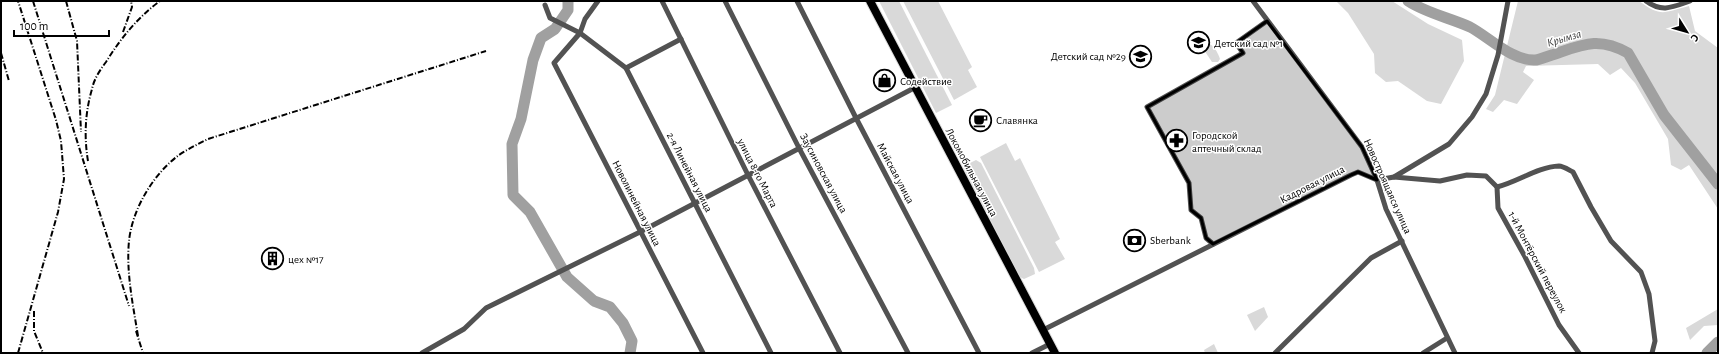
<svg xmlns="http://www.w3.org/2000/svg" width="1719" height="354" font-family="'Alegreya Sans',sans-serif">
	<rect width="100%" height="100%" fill="#fff"/>
	<g fill="#d9d9d9">
		<path d="M879,1h20l53,104 -16,8z"/>
		<path d="M903,1h35l34,66 -4,3 9,17 -23,13z"/>
		<path d="M1336,1h56l36,23 34,16 2,21 -23,43 -14,-3 -29,-20 -12,1 -11,-9 -1,-19 -26,-41z"/>
		<path d="M1518,1h121c23,17 25,11 50,5l6,25 23,17v161l-29,-44 -8,5 -10,-5 -3,-26 -33,-56 -14,-15 -11,7 -12,-11 -72,2 -3,6 11,8 -17,24 -13,-4 -11,12 -7,-3 9,-14z"/>
		<path d="M1206,43c7,0 12,10 14,16l-2,3h-6l-8,-12v-4z"/>
		<path d="M1006,143l9,18 5,-3 40,81 -5,3 10,17 -26,13 -59,-115z"/>
		<path d="M976,160l5,3 53,105 1,6 -11,5 -4,-2 -56,-108 2,-4z"/>
		<path d="M1264,307l4,10 -13,14 -8,-16z"/>
		<path d="M1718,309v16l-14,1 -14,14 -4,-12z"/>
		<path d="M1214,344l4,9h-13l-1,-3z"/>
	</g>
	<g fill="none" stroke-linecap="round" stroke-linejoin="round">
		<g stroke="#a0a0a0" stroke-width="11">
			<path d="M568,1v9l-13,19 -14,9 -8,22 -12,59 -9,25 1,51 17,17 37,65 27,24 16,6 13,16 9,18 -2,12"/>
			<path d="M1408,1c18,12 42,17 62,26 19,10 42,34 65,33 5,0 12,-4 17,-5 30,-10 46,-19 76,-2l36,62 54,69"/>
			<path d="M1707,353l11,-11"/>
		</g>
		<defs>
			<path id="primary" d="M870,1l185,352"/>
		</defs>
		<use href="#primary" stroke="#dbdbdb" stroke-width="10"/>
		<g stroke="#525252" stroke-width="5">
			<path d="M598,1l-13,18 -5,14 -26,30 149,290"/>
			<path d="M662,1l86,174 92,178"/>
			<path d="M725,1l74,147 109,205"/>
			<path d="M797,1l59,117 123,235"/>
			<path d="M1253,1l109,146 15,33 9,29 69,144"/>
			<path d="M1646,1c16,12 27,6 44,0"/>
			<path d="M545,5l5,13 30,15 46,35 145,285"/>
			<path d="M626,68l55,-29"/>
			<path d="M1394,177l46,4 27,-6 19,1 11,11 1,21 26,47 35,70 20,28"/>
			<path d="M1497,187c21,-5 40,-20 62,-21 4,0 10,4 14,6l18,35 20,34 30,31 8,22 6,47 -3,12"/>
			<path d="M1213,244l-7,-6 -5,-20 -10,-8 -2,-27 -42,-76 96,-54 -7,-10 31,-22"/>
			<path d="M1043,330l308,-155 7,-3 19,8 17,-3 55,-33 23,-27 14,-23 12,-39 10,-54"/>
			<path d="M422,353l42,-24 22,-21 154,-76 276,-145"/>
			<path d="M1032,353l18,-9"/>
			<path d="M1275,353l96,-95 31,-17"/>
			<path d="M1423,353l24,-15"/>
		</g>
		<use href="#primary" stroke="#000" stroke-width="8"/>
		<g stroke="#000" stroke-width="2" stroke-dasharray="6 2 1 2" stroke-linecap="butt">
			<path d="M33,1l96,305"/>
			<path d="M66,1l11,40 4,91"/>
			<path d="M123,32l9,-25 -1,-6"/>
			<path d="M1,53l8,28"/>
			<path d="M88,161c-4,-24 -3,-48 4,-72 2,-10 8,-19 14,-27 15,-24 31,-44 54,-61"/>
			<path d="M34,311v20l9,22"/>
			<path d="M136,331l7,22"/>
			<path d="M138,336c-5,-31 -12,-64 -9,-95 3,-31 24,-67 50,-86 9,-6 19,-11 29,-16l278,-88"/>
			<path d="M18,353l40,-141 6,-33 -3,-38 -5,-21 -38,-119"/>
		</g>
	</g>
	<path fill="#000" fill-opacity="0.2" stroke="#000" stroke-width="3" stroke-linejoin="round" d="M1267,21l95,126 15,33 -19,-8 -7,3 -138,69 -7,-6 -5,-20 -10,-8 -2,-27 -42,-76 96,-54 -7,-10z"/>
	<defs>
		<symbol id="school-ring" viewBox="-11 -11 22 22"><circle r="9.5" fill="#fff" stroke="#000" stroke-width="1.5"/><path d="M0-5L7-2L0 1L-7-2ZM-4 1L0 2.5L4 1V4Q0 6-4 4Z" fill="#000"/></symbol>
		<symbol id="shop-ring" viewBox="-11 -11 22 22"><circle r="9.5" fill="#fff" stroke="#000" stroke-width="1.5"/><path d="M-5-2.5h2.3a2.7 3.5 0 0 1 5.4 0H5L5.5 6h-11ZM-1.5-2.5h3a1.5 2.3 0 0 0-3 0Z" fill="#000"/></symbol>
		<symbol id="cafe-ring" viewBox="-11 -11 22 22"><circle r="9.5" fill="#fff" stroke="#000" stroke-width="1.5"/><path d="M-5.5-4.5H6V0H3Q3 3.5 0 3.5H-2.5Q-5.5 3.5-5.5 0ZM3-3.2v2h1.7v-2ZM-6 4.5H4V6H-6Z" fill="#000"/></symbol>
		<symbol id="pharmacy-ring" viewBox="-11 -11 22 22"><circle r="9.5" fill="#fff" stroke="#000" stroke-width="1.5"/><path d="M-2-6h4v4h4v4h-4v4h-4v-4h-4v-4h4Z" fill="#000"/></symbol>
		<symbol id="bank-ring" viewBox="-11 -11 22 22"><circle r="9.5" fill="#fff" stroke="#000" stroke-width="1.5"/><path d="M-6-4H6V4H-6ZM0-2.3a2.3 2.3 0 1 0 0 4.6a2.3 2.3 0 1 0 0-4.6Z" fill="#000"/></symbol>
		<symbol id="building-ring" viewBox="-11 -11 22 22"><circle r="9.5" fill="#fff" stroke="#000" stroke-width="1.5"/><path d="M-4-6H4V6H1V3H-1V6H-4ZM-2.5-4.3h1.7v1.8h-1.7ZM.8-4.3h1.7v1.8H.8ZM-2.5-1h1.7V.8h-1.7ZM.8-1h1.7V.8H.8Z" fill="#000"/></symbol>
	</defs>
	<g fill-rule="evenodd">
		<use href="#school-ring" x="1186" y="30" width="25" height="25"/>
		<use href="#school-ring" x="1128" y="44" width="25" height="25"/>
		<use href="#shop-ring" x="872" y="68" width="25" height="25"/>
		<use href="#cafe-ring" x="968" y="108" width="25" height="25"/>
		<use href="#pharmacy-ring" x="1164" y="128" width="25" height="25"/>
		<use href="#bank-ring" x="1122" y="228" width="25" height="25"/>
		<use href="#building-ring" x="260" y="246" width="25" height="25"/>
	</g>
	<g text-anchor="middle" stroke-width="3" stroke-linejoin="round" paint-order="stroke">
		<g font-size="11" fill="#000" stroke="#fff" text-anchor="start">
			<text x="1214" y="47">Детский сад №1</text>
			<text x="1126" y="60" text-anchor="end">Детский сад №29</text>
			<text x="900" y="85">Содействие</text>
			<text x="996" y="124">Славянка</text>
			<text x="1192" y="139">Городской<tspan x="1192" dy="13">аптечный склад</tspan></text>
			<text x="1150" y="244">Sberbank</text>
			<text x="288" y="263">цех №17</text>
		</g>
		<g font-size="11" fill="#000" stroke="#fff">
			<text transform="translate(690 172) rotate(63)" y="4">2-я Линейная улица</text>
			<text transform="translate(972 172) rotate(62)" y="4">Локомобильная улица</text>
			<text transform="translate(758 173) rotate(63)" y="4">улица 8-го Марта</text>
			<text transform="translate(824 173) rotate(62)" y="4">Заусиновская улица</text>
			<text transform="translate(896 173) rotate(62)" y="4">Майская улица</text>
			<text transform="translate(1312 184) rotate(-27)" y="4">Кадровая улица</text>
			<text transform="translate(1388 186) rotate(66)" y="4">Новостроящаяся улица</text>
			<text transform="translate(637 203) rotate(63)" y="4">Новолинейная улица</text>
			<text transform="translate(1538 262) rotate(62)" y="4">1-й Монтёрский переулок</text>
		</g>
		<g font-size="12" font-style="italic" fill="#414141" stroke="#fff">
			<text transform="translate(1564 38) rotate(-16)" y="4">Крымза</text>
		</g>
	</g>
	<rect width="1719" height="354" fill="none" stroke="#000000" stroke-width="4"/>
	<g transform="translate(1687 32) rotate(127)" stroke="#ffffff" stroke-width="3" paint-order="stroke">
	<path d="M0-3L7 15L0 10L-7 15Z" fill="#000000"/>
	<text y="-6" font-size="11" font-weight="bold" text-anchor="middle" fill="#000000">С</text>
	</g>
	<path d="M14 30v6h95v-6" fill="none" stroke="#000000" stroke-width="2"/>
	<text x="20" y="30" font-size="12" fill="#000000" stroke="#ffffff" stroke-width="3" paint-order="stroke">100 m</text>
</svg>
